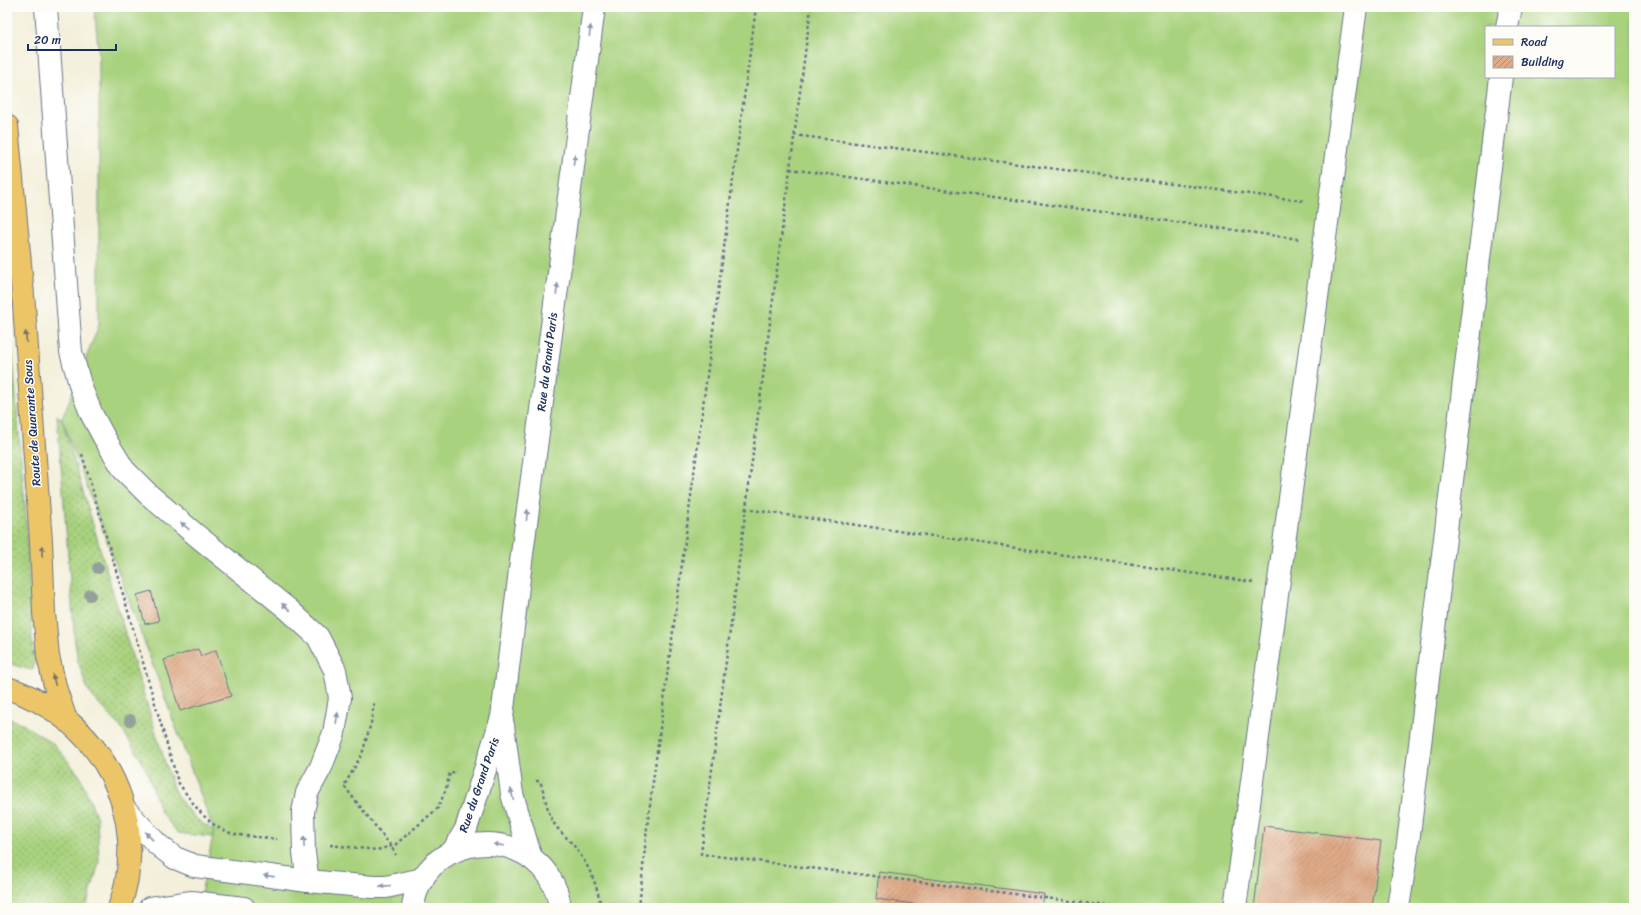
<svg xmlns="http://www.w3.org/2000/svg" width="1641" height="915" font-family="Sriracha,sans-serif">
	<defs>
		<pattern id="grass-dots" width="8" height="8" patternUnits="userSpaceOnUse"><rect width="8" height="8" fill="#a9d27e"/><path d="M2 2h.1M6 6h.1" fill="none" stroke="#89ab6a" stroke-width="1.8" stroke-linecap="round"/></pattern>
		<pattern id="building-hatch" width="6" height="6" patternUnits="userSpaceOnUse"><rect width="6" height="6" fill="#dfaa87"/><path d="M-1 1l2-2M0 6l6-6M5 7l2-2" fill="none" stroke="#b48b72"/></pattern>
	</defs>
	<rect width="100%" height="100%" fill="#fdfcf7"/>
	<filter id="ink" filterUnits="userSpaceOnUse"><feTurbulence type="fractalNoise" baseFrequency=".025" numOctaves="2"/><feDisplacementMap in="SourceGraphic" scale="8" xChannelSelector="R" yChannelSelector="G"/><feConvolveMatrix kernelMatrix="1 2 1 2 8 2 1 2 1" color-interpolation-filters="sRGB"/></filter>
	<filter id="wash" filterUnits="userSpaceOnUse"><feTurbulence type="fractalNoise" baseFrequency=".012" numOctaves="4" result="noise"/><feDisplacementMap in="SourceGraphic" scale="16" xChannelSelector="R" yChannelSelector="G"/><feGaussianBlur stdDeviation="0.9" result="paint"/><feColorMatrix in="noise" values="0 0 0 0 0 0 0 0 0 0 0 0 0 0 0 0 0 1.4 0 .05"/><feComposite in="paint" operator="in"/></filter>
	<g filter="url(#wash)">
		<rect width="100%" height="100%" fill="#f3efda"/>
		<g fill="url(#grass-dots)" stroke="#62806e">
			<path d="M7,289l19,230 7,137 2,5 -2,8 -2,1 -24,-7z"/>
			<path d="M57,415l5,4 3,11 66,223 42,135c10,20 26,36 46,45v5l-41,-5 -17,-20 -13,-39 -9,-18 -20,-31 -27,-29 -5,-8 -9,-27 -3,-18z"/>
			<path d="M7,718l12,4 35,22 26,32 17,42 2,45 -13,45h-79z"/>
		</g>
		<path fill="#a9d27e" stroke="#62806e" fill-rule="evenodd" d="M94,7h1540v901h-1436l16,-77 -152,-412 37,-94v-269zM1486,27h128v50h-128z"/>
		<g id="blocks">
			<g fill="url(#building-hatch)">
				<path d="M151,591l8,30 -14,3 -8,-29z"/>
				<path d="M198,649l3,7 15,-6 15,46 -51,15 -16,-51z"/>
				<path d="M1264,826l117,15 -9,67h-118z"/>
				<path d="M879,872l165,22 -2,14h-97l-69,-9z"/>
			</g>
		</g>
	</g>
	<g filter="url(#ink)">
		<use href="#blocks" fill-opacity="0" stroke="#677289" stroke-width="1"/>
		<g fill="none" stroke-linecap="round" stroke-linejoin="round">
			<defs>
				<g id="minor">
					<path d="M46,7l25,345 10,36 11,27 13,24 19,31 24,24 48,41 93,75 29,27 17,33 5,28 -6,35 -13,34 -14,26 -4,19 1,41 4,28"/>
					<path d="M1507,27l4,-20"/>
					<path d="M503,725l9,69 19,64"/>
					<path d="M123,807l34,37 18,14 20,8 113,15 65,6h13l37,-8"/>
					<path d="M453,851l13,-22 36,-112 20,-163 72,-547"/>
					<path d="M150,908l42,-6 52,6"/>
					<path d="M413,908c6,-68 100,-87 136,-31 6,9 10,20 11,31"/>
					<path d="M1235,908l121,-901"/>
					<path d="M1398,908l10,-65 93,-766"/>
				</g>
				<g id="major">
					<path d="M7,126l17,180 17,236 3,71 4,43 8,34 9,27"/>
					<path d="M7,688c93,29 146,127 112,220"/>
				</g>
			</defs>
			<use href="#minor" stroke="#677289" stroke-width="24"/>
			<use href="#major" stroke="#677289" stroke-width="24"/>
			<g stroke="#677289" stroke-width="2.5" stroke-dasharray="3 3" stroke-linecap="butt">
				<path d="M811,7l-110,847 423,54"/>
				<path d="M794,135l510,66"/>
				<path d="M790,169l509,70"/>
				<path d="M82,454l96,328c14,20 30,46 56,52 14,3 29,3 43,5"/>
				<path d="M745,509l508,73"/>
				<path d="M374,703l-3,20 -9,31 -18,32 47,60 5,9"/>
				<path d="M536,781h4c5,13 6,26 12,39 5,10 15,17 22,26 14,18 24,39 27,62"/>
				<path d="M330,845l47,5 18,-5 43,-37 8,-19 4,-17 7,1"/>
				<path d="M639,908l8,-81 109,-820"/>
			</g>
			<use href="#minor" stroke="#fff" stroke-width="22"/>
			<use href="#major" stroke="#edc569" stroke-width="22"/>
		</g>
		<g fill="#94a09b">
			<circle cx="98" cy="568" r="6"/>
			<circle cx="90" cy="595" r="6"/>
			<circle cx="130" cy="720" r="6"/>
		</g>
		<defs><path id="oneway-solid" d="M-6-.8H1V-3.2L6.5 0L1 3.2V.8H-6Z"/></defs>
		<g fill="#8d97ae">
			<use href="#oneway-solid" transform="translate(590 31) rotate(-83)"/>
			<use href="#oneway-solid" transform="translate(574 160) rotate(-83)"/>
			<use href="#oneway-solid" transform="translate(557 289) rotate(-83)"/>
			<use href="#oneway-solid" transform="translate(527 515) rotate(-83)"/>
			<use href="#oneway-solid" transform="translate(185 526) rotate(-139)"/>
			<use href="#oneway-solid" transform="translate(286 607) rotate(-140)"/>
			<use href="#oneway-solid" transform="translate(337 718) rotate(-81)"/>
			<use href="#oneway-solid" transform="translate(512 794) rotate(-103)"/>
			<use href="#oneway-solid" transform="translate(149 836) rotate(-133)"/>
			<use href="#oneway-solid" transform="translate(304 842) rotate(-91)"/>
			<use href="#oneway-solid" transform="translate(499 845) rotate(-171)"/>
			<use href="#oneway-solid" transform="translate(269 876) rotate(-173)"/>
			<use href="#oneway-solid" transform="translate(385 886) rotate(175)"/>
		</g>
		<g fill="#797263">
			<use href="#oneway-solid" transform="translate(26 337) rotate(-94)"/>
			<use href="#oneway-solid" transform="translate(42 551) rotate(-92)"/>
			<use href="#oneway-solid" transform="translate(54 680) rotate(-103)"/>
		</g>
	</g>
	<g text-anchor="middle" stroke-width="3" stroke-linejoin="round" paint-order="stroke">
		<g font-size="12" fill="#1b2f5e" stroke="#fdfcf7">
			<text transform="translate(547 362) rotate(-83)" y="4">Rue du Grand Paris</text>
			<text transform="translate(32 423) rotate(-94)" y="4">Route de Quarante Sous</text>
			<text transform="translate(479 785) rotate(-71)" y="4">Rue du Grand Paris</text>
		</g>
	</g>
	<rect width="1641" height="915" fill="none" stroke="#fdfcf7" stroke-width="24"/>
	<rect x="1485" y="26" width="130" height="52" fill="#fdfcf7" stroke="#a3aaba"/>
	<rect x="1493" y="39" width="20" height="6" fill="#edc569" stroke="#a3aaba"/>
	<text x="1521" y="46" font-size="12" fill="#1b2f5e">Road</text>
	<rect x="1493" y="56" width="20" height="12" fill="url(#building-hatch)" stroke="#a3aaba"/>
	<text x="1521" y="66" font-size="12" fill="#1b2f5e">Building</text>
	<path d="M28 44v6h88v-6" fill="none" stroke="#1b2f5e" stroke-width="2"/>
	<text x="34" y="44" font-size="12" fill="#1b2f5e" stroke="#fdfcf7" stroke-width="3" paint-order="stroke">20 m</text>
</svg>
